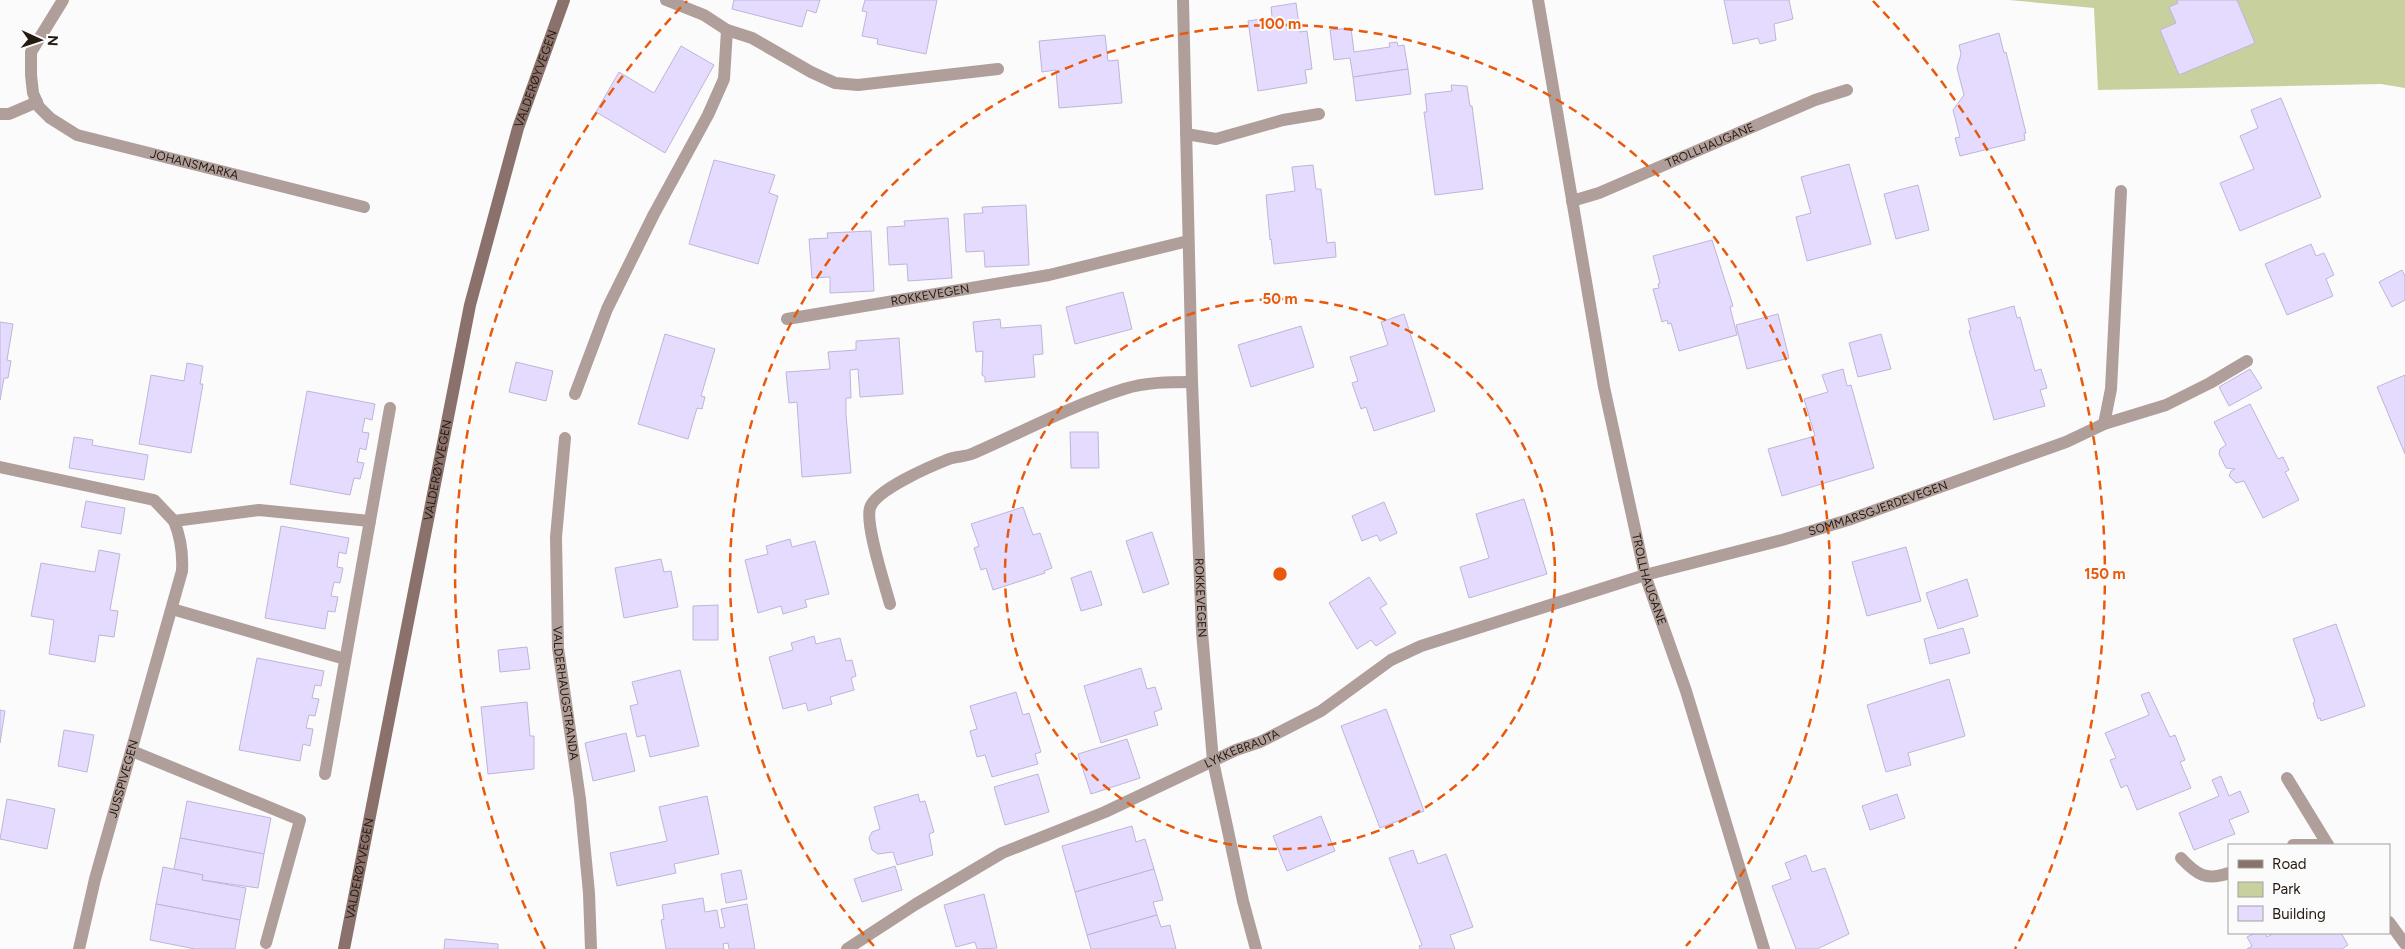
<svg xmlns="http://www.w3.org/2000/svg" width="2405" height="949" font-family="Figtree,sans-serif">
	<rect width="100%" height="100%" fill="#fbfbfb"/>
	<path fill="#c8d09e" d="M2009,0h396v88l-24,-4 -283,6 -4,-82z"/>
	<g fill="#e4dbfe" stroke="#bfb5d8">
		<path d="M734,0h86l-4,13 -9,-3 -5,17 -70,-18z"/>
		<path d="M865,0h72l-11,54 -49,-10 1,-5 -16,-3 5,-24 -5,-1z"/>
		<path d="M1724,0h65l4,19 -19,5 2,16 -16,4 -2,-6 -25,6z"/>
		<path d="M2177,0h60l18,43 -76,32 -19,-45 16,-7 -7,-16 9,-4z"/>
		<path d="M1296,3l4,29 7,-1 5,38 -7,1 2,13 -49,8 -10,-70 24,-4 -1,-10z"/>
		<path d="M1351,28l3,24 36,-5 -1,-4 8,-1 1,4 6,-1 4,24 -55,8 -3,-19 -16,2 -4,-30z"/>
		<path d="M1999,33l5,20 2,-1 20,81h-2l1,7 -65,16 -5,-18 5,-1 -7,-27 11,-15 -7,-27 4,-14 -2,-9z"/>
		<path d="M1105,35l3,26 10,-1 4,43 -63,5 -3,-38 -14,2 -3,-31z"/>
		<path d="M681,46l33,19 -49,88 -69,-41 23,-40 35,21z"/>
		<path d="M1408,69l3,25 -55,7 -3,-24z"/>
		<path d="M1451,85l16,1 3,20h2l11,83 -48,6 -11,-83h3l-2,-18 27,-3z"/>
		<path d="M2281,98l40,99 -81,34 -20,-48 34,-14 -14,-33 18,-8 -7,-18z"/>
		<path d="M714,160l61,15 -6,18 9,3 -20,68 -69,-20z"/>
		<path d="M1849,164l22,80 -64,17 -11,-44 15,-4 -10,-36z"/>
		<path d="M1313,165l3,24h5l6,54 8,-1 1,15 -62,7 -3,-25 -1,1 -4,-45 29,-4 -3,-24z"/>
		<path d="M1918,185l11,45 -33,9 -12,-45z"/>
		<path d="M1026,205l3,60 -44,2 -1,-16 -18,1 -2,-38 19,-1 -1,-6z"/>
		<path d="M948,218l4,60 -44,3 -1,-17 -18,1 -2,-38 18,-1 -1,-5z"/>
		<path d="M871,231l3,60 -44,2v-16l-18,1 -3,-39 19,-1 -1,-5z"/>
		<path d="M1712,240l21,66 -3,1 7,28 -58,16 -8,-28 -3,1 -1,-4 -5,2 -9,-33 6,-1 -1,-4 2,-1 -7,-27z"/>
		<path d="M2311,244l5,12 8,-3 10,22 -8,4 7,17 -46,19 -22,-51z"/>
		<path d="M2402,270l3,6v24l-13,7 -13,-25z"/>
		<path d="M1123,292l9,37 -57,15 -9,-37z"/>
		<path d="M2014,306l3,12 3,-1 15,54 6,-2 6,19 -7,2 5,16 -51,14 -25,-89 2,-1 -3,-11z"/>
		<path d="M1404,314l31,97 -61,20 -8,-24 -5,2 -9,-26 6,-2 -8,-24 38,-12 -7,-23z"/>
		<path d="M1778,314l11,44 -42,11 -11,-44z"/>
		<path d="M1000,319l1,9 40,-3 2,29 -10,1 2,22 -50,5v-5l-3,-2 1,-24 -7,1 -3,-30z"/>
		<path d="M0,322l13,2 -6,36 4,1 -3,17h-4l-4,22z"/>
		<path d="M1301,326l13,41 -63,20 -13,-42z"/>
		<path d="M665,334l50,15 -14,47 4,1 -3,12 -5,-1 -9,31 -50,-15z"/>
		<path d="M1881,334l10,35 -33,8 -9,-34z"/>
		<path d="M899,338l4,56 -43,3 -2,-28 -8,1 1,28h-5v17l5,58 -49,4 -5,-75 -8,1 -3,-31 44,-3 -2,-17 28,-2v-9z"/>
		<path d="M516,362l37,9 -7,30 -37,-9z"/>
		<path d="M187,363l16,3 -3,18h3l-12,69 -52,-9 12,-69 33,6z"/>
		<path d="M1843,369l4,17 4,-1 23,83 -92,28 -14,-47 47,-13 -11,-37 24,-7 -6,-17z"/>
		<path d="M2250,369l12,19 -33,18 -10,-19z"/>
		<path d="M2405,375v79l-28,-67z"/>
		<path d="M307,391l68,13 -3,16 -7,-2 -3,14 7,1 -3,17 -6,-2 -3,14 7,1 -4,16 -6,-1 -4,17 -60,-11z"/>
		<path d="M2250,404l28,55 5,-2 6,13 -4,2 14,28 -36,18 -19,-37 -8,2 -7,-7 2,-5 4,-2 -9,-1 -7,-14 1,-5 6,-4 -12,-23z"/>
		<path d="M1070,432h28l1,36h-28z"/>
		<path d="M74,437l19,3 -1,5 56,10 -4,25 -75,-12z"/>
		<path d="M1524,499l23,75 -78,24 -9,-31 29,-9 -13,-44z"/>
		<path d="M86,501l39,7 -4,26 -40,-7z"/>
		<path d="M1384,502l13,31 -17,8 -3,-6 -15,6 -10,-25z"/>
		<path d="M1023,507l10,28 7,-2 12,35 -8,3 1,2 -52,17 -7,-22 -5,2 -7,-22 5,-2 -8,-22z"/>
		<path d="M281,526l68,12 -3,16 -7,-2 -2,15 6,1 -3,15 -6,-1 -3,14 7,1 -3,15 -7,-1 -3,18 -60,-11z"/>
		<path d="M1152,532l17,52 -26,9 -17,-52z"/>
		<path d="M790,539l2,8 23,-6 14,53 -24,6 2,7 -24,7 -2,-8 -23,7 -13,-53 23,-6 -2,-8z"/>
		<path d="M1906,547l15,54 -54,15 -15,-54z"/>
		<path d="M99,550l21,4 -10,56 8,1 -4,26 -15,-2 -4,27 -46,-8 5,-34 -23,-4 10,-53 54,9z"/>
		<path d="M661,559l3,13 7,-1 7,36 -54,11 -9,-50z"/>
		<path d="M1091,571l11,34 -21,6 -10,-33z"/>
		<path d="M1369,577l18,27 -7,4 16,25 -20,13 -5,-6 -14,9 -28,-46z"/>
		<path d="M1967,579l11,37 -40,13 -12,-36z"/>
		<path d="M718,605v35h-25v-34z"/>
		<path d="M2336,624l29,82 -44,15 -1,-3 -2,1 -5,-16 2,-1 -22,-63z"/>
		<path d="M1963,628l7,25 -40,11 -6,-25z"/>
		<path d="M814,636l2,8 24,-6 6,23 6,-1 4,16 -5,2 3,12 -24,7 2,7 -24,7 -2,-8 -23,6 -14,-52 24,-7 -2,-7z"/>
		<path d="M527,647l3,22 -30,3 -2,-22z"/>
		<path d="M257,658l67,13 -3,15 -6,-1 -3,13 7,1 -4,17 -6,-1 -3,13 7,1 -3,17 -7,-2 -3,17 -61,-11z"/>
		<path d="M1141,668l6,21 8,-2 7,22 -8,3 4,13 -57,18 -17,-57z"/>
		<path d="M680,670l19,76 -49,11 -5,-22 -8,2 -7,-31 8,-2 -6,-22z"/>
		<path d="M1949,679l16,57 -57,17 3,12 -25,7 -19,-67z"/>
		<path d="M1016,692l7,23 6,-2 12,39 -6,2 3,10 -46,13 -7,-22 -8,2 -7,-26 7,-2 -7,-23z"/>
		<path d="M2149,692l21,45 5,-2 10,25 -5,2 11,26 -54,22 -10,-25 -6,3 -11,-28 6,-2 -11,-25 44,-18 -8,-20z"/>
		<path d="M527,702l3,34h4v33l-46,5 -7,-67z"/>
		<path d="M1386,709l38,102 -44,17 -39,-102z"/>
		<path d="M0,710l5,1 -5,32z"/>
		<path d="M64,730l30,5 -7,37 -29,-6z"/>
		<path d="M626,733l9,38 -42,10 -8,-38z"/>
		<path d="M1127,739l13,39 -49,16 -13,-40z"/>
		<path d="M1038,774l11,38 -44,13 -11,-38z"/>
		<path d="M2221,776l8,20 11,-5 9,21 -20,8 6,14 -41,16 -15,-37 40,-17 -7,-16z"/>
		<path d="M918,794l2,8 5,-1 9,31 -5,2 4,21 -36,10 -4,-13 -15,2 -6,-4 -3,-12 3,-6 8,-3 -6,-22z"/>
		<path d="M1897,794l8,24 -35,12 -8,-24z"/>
		<path d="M707,796l12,58 -45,10 2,9 -59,13 -7,-33 57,-12 -8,-34z"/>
		<path d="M7,799l48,10 -8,40 -47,-10z"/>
		<path d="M187,801l84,17 -7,36 -84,-16z"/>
		<path d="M1321,816l14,35 -48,20 -14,-35z"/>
		<path d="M1132,826l4,16 9,-3 9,30 -79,23 -13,-46z"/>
		<path d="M180,838l84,16 -6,34 -56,-8 1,-5 -29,-6z"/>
		<path d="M1413,850l5,14 28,-10 27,73 -23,8 5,14h-35l-1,-3 3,-1 -33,-87z"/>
		<path d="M1806,855l6,17 13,-4 24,66 -32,15h-21l-24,-63 19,-7 -6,-16z"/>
		<path d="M895,866l7,24 -40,12 -8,-23z"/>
		<path d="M163,867l40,8 -1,5 44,8 -6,32 -84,-16z"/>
		<path d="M1154,869l9,31 -10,2 4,13 -70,20 -12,-43z"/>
		<path d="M741,870l6,29 -21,4 -5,-29z"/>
		<path d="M984,894l13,54 -20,1 -2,-7 -19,5 -12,-42z"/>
		<path d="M703,898l2,14 12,-2 3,18 5,-1 -4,-18 26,-5 8,45h-26l-1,-6 -5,1 1,5h-58l-5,-29 3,-1 -2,-14z"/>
		<path d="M156,904l84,16 -5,29h-40l-45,-9z"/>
		<path d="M1157,915l4,12 9,-2 6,24h-85l-4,-14z"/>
		<path d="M2255,933h10l2,4 7,-4h67l7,12 -6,4h-95l5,-3 -5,-9z"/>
		<path d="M445,939l53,5v5h-54z"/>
	</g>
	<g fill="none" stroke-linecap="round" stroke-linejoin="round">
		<g stroke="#b09e9a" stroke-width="12">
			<path d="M666,0l38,15 23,15 25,8 59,34 24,11 23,2 140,-16"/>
			<path d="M0,114h9l28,-12"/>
			<path d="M1186,134l30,5 67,-19 36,-6"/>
			<path id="s1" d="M787,319l262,-44 139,-34"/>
			<path d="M575,394l32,-85 47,-95 54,-99 16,-36 3,-49"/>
			<path d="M2104,424l7,-35 10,-198"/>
			<path d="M0,467l154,33 20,21 85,-11 111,11"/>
			<path d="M890,604c-5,-19 -25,-79 -20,-96 5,-18 61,-42 79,-49 8,-3 17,-2 25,-6 50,-22 99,-48 150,-64 22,-7 45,-7 68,-7"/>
			<path d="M172,609l173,50"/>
			<path d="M132,751l168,69 -34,123"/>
			<path d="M325,774l65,-366"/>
			<path d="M2293,845h35"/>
			<path d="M2181,858c16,17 25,23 48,15"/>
		</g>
		<g stroke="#b09e9a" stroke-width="12">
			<path id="s2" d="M63,0l-32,52v23l2,18 6,14 11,11 27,17 287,72"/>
			<path id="s3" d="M1183,0l9,382 10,250 11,129 30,140 13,48"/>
			<path id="s4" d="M1538,0l66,387 41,188 41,116 78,258"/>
			<path id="s5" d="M1572,201l27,-8 216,-93 32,-10"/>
			<path id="s6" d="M565,438l-9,99 2,111 22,151 9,94 2,56"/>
			<path d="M2287,778l41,67"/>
			<path d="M2389,922l16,22"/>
			<path id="s7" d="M79,949l16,-70 87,-308c1,-18 -1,-33 -8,-50"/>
			<path id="s8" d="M847,949l69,-45 86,-51 103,-41 131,-62 24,-8 61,-31 70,-51 30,-14 224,-71 137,-35 66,-20 218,-78 38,-18 62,-19 44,-22 37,-22"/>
		</g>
		<path stroke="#8b716c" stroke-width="12" id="s9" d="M344,949l126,-644 48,-177 46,-128"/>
	</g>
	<g fill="none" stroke="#e8590c" stroke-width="2.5" stroke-dasharray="9 6">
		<circle cx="1280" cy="574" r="275"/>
		<path d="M874 946A550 550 0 1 1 1686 946"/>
		<path d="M545 949A825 825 0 0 1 687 1M1873 1A825 825 0 0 1 2015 949"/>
	</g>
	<g text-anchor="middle" stroke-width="4" stroke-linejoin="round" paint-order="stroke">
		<g font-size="12" fill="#241a10" stroke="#fbfbfb">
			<text dy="4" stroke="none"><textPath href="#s9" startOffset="892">VALDERØYVEGEN</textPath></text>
			<text dy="4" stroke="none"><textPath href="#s5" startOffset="149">TROLLHAUGANE</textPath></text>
			<text dy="4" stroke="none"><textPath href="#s2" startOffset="286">JOHANSMARKA</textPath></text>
			<text dy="4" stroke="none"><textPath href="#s1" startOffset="145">ROKKEVEGEN</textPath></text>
			<text dy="4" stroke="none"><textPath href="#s9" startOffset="488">VALDERØYVEGEN</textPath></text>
			<text dy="4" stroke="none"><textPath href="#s8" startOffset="1129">SOMMARSGJERDEVEGEN</textPath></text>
			<text dy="4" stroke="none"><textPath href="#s4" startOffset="590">TROLLHAUGANE</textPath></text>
			<text dy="4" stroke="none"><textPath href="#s3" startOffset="598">ROKKEVEGEN</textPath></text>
			<text dy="4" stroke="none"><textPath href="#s6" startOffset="256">VALDERHAUGSTRANDA</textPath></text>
			<text dy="4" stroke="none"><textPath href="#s8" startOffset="444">LYKKEBRAUTA</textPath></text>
			<text dy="4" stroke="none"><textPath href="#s7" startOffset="176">JUSSPIVEGEN</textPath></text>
			<text dy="4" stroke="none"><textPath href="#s9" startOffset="82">VALDERØYVEGEN</textPath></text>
		</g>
	</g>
	<circle cx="1280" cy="574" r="8" fill="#e8590c" stroke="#fbfbfb" stroke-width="2.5"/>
	<g font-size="15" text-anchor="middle" font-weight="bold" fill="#e8590c" stroke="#fbfbfb" stroke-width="4" stroke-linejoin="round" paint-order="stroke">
		<text x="1280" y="29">100 m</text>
		<text x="1280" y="304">50 m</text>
		<text x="2105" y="579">150 m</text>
	</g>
	<rect x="2228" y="844" width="162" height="90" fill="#fbfbfb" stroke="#a5a19d"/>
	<rect x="2238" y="860" width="25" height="8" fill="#8b716c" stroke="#a5a19d"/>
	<text x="2272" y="869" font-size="15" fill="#241a10">Road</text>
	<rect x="2238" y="882" width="25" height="15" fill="#c8d09e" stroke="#a5a19d"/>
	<text x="2272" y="894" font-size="15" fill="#241a10">Park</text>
	<rect x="2238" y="906" width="25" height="15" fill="#e4dbfe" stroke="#a5a19d"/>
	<text x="2272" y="919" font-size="15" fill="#241a10">Building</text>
	<g transform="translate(40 40) rotate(93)" stroke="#fbfbfb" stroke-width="4" paint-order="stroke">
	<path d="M0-4L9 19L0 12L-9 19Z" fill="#241a10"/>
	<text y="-8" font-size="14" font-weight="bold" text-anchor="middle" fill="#241a10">N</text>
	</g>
</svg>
